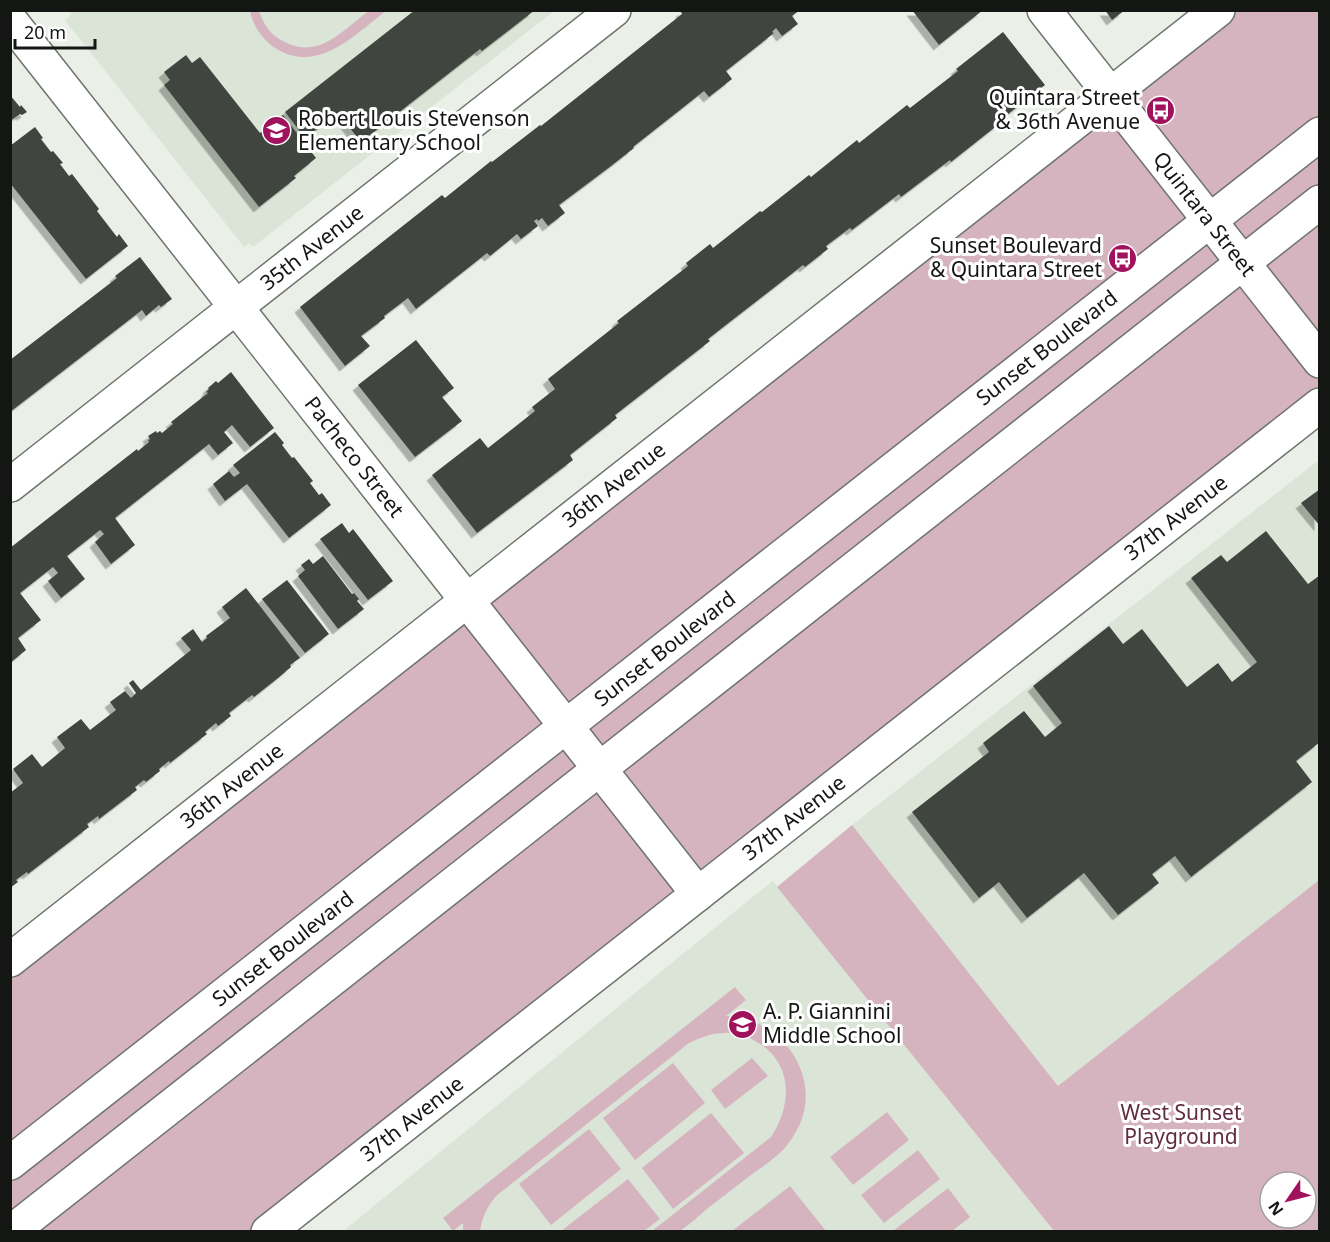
<svg xmlns="http://www.w3.org/2000/svg" width="1330" height="1242" font-family="'Noto Sans',sans-serif">
	<defs>
		<filter id="shadow"><feDropShadow dx="-5.5" dy="5.5" stdDeviation="0" flood-color="#0004"/></filter>
	</defs>
	<rect width="100%" height="100%" fill="#eaf0e8"/>
	<g fill="#dae5d7">
		<path d="M68,10l486,1 -301,236 -4,-4 -5,4 -179,-227 6,-5z"/>
		<path d="M1319,460v420l-261,206 -206,-261z"/>
		<path d="M773,881l281,350 -712,1 418,-341z"/>
	</g>
	<g fill="#d6b4bf" fill-rule="evenodd">
		<path d="M250,11h9c5,14 12,25 26,31 29,15 50,-4 71,-21 5,-4 10,-9 16,-11 4,0 9,1 14,1 -32,24 -68,64 -111,37 -13,-9 -22,-22 -25,-37z"/>
		<path d="M1218,11h101v394l-1050,826 -258,1v-272z"/>
		<path d="M852,825l206,261 261,-206v351h-265l-277,-344zM1270,1182h36v36h-36z"/>
		<path d="M735,987l11,13 -20,16c54,1 97,59 73,110 -4,8 -9,16 -15,23 -9,9 -19,16 -29,23 -16,12 -31,24 -47,36 -7,6 -22,20 -29,23 -5,2 -20,1 -27,0l119,-94c22,-33 22,-76 -16,-96 -9,-5 -20,-9 -31,-8 -13,0 -24,5 -35,10l-193,153c-9,11 -14,22 -16,35h-17v-8l-10,8 -10,-13z"/>
		<path d="M752,1058l16,18 -43,33 -14,-19z"/>
		<path d="M673,1063l32,40 -70,57 -32,-42z"/>
		<path d="M887,1112l22,28 -56,45 -23,-28z"/>
		<path d="M711,1113l33,40 -71,56 -31,-41z"/>
		<path d="M589,1129l32,40 -70,56 -32,-41z"/>
		<path d="M918,1150l22,29 -56,44 -23,-28z"/>
		<path d="M628,1179l32,40 -16,12h-83z"/>
		<path d="M790,1186l36,45h-94z"/>
		<path d="M948,1188l22,29 -18,14h-59z"/>
	</g>
	<g fill="#40453f" filter="url(#shadow)">
		<path d="M415,10h120l-53,41 -2,-2 -119,93 -23,-29 -33,25 -20,-26z"/>
		<path d="M683,10h117l-8,6 6,8 -16,12 -6,-8 -4,4 2,1 -48,38 6,8 -23,18 -5,-6 -71,56 1,1 -23,18 -52,39 6,8 -17,13 -6,-8 -4,3 -1,-2 -3,2 4,5 -17,13 -4,-5 -27,22 -3,-3 -71,56 -8,-11 -24,18 1,2 -24,18 9,10 -25,20 -45,-59 142,-112 3,3 46,-37 1,1 48,-37 1,1 141,-112 -1,-2z"/>
		<path d="M912,10h71l-44,35z"/>
		<path d="M1105,10h20l-13,10z"/>
		<path d="M1003,32l42,53 -47,37 1,2 -48,38 -1,-2 -49,37 -2,-3 -47,36 -2,-2 -24,18 2,3 -23,18 -2,-2 -72,56 -23,18 2,2 -95,74 2,3 -47,37 3,5 -96,73 -45,-58 48,-37 8,10 23,-18 24,-19 -3,-4 23,-18 -7,-10 71,-56 -2,-2 71,-55 -2,-3 24,-19 3,4 47,-37 2,1 47,-37 2,2 46,-37 2,3 48,-38 3,3 48,-37 -2,-2z"/>
		<path d="M186,55l6,8 8,-6 60,76 23,-18 33,43 -22,18 2,2 -37,29 -95,-122 6,-5 -6,-8z"/>
		<path d="M10,95l10,12 1,-2 6,7 -5,3 -2,-1 -10,7z"/>
		<path d="M35,127l8,11 -2,1 10,13 2,-1 10,12 -3,1 9,12 3,-2 27,35 -2,2 20,26 2,-3 9,12 -42,33 -76,-96v-37z"/>
		<path d="M140,257l32,42 -11,8 -2,-2 -13,11 -4,-6 -132,102v-52l107,-82 -2,-2z"/>
		<path d="M416,340l38,48 -12,9 20,24 -47,36 -57,-72z"/>
		<path d="M231,372l43,56 -24,19 -18,-22 -8,7 9,11 -15,12 -9,-11 -94,74 20,27 -24,19 -16,-22 9,-8 -4,-4 -33,26 18,23 -24,19 -13,-17 10,-8 -5,-6 -33,26 21,27 -23,18 8,12 -16,13v-115l127,-99 1,2 11,-9 -1,-2 2,-1 -2,-3 8,-5 1,2 3,-2 2,2 11,-9 -2,-2 37,-29 -2,-1 3,-3 -1,-1 8,-7 2,2z"/>
		<path d="M275,432l9,11 -2,2 10,13 2,-1 19,24 -3,2 9,12 3,-2 9,12 -42,33 -42,-54 -22,17 -12,-17 16,-13 5,6 6,-4 -7,-8z"/>
		<path d="M1320,489v37l-19,-23z"/>
		<path d="M342,523l7,10 4,-4 40,52 -25,19 -48,-61z"/>
		<path d="M1266,531l42,53 12,-9v167l-24,19 16,21 -121,95 -16,-21 -23,18 7,9 -41,32 -34,-42 -57,45 -28,-36 -20,16 -67,-86 77,-60 -6,-9 41,-32 21,26 17,-14 -29,-37 76,-60 14,18 19,-15 45,58 31,-24 14,19 25,-20 -66,-84 30,-23 6,7z"/>
		<path d="M323,556l29,38 2,-1 5,6 -2,2 7,8 -26,20 -40,-53 7,-6 -4,-5 8,-6 4,5z"/>
		<path d="M287,580l42,54 -24,19 -43,-54z"/>
		<path d="M246,588l54,70 -10,7 1,2 -13,11 -24,19 -2,-2 -23,18 2,3 -13,10 -2,-3 -11,9 2,2 -37,29 -1,-2 -10,8 1,2 -14,11 -2,-2 -9,7 2,3 -38,29 -1,-3 -11,8 2,3 -61,47 -1,-2 -11,8 2,2 -8,6v-95l13,-10 -10,-14 19,-15 10,13 23,-19 -8,-11 24,-18 9,11 26,-20 -6,-8 15,-11 6,7 5,-5 -7,-10 4,-3 8,10 50,-40 -10,-12 12,-9 9,13 5,-4 -1,-2 24,-18 -8,-11z"/>
	</g>
	<g fill="none" stroke-linecap="round" stroke-linejoin="round">
		<defs>
			<g id="minor">
				<path d="M1044,10l276,351"/>
				<path d="M10,20l688,874"/>
				<path d="M10,485l604,-475"/>
				<path d="M10,960l1208,-950"/>
				<path d="M268,1232l1052,-827"/>
			</g>
			<g id="major">
				<path d="M10,1163l1310,-1029"/>
				<path d="M11,1232l1309,-1030"/>
			</g>
		</defs>
		<use href="#minor" stroke="#6e736c" stroke-width="36"/>
		<use href="#major" stroke="#6e736c" stroke-width="36"/>
		<use href="#minor" stroke="#fff" stroke-width="33"/>
		<use href="#major" stroke="#fff" stroke-width="33"/>
	</g>
	<defs>
		<symbol id="bus-disc" viewBox="-11 -11 22 22"><circle r="9.5" fill="#a0135c" stroke="#fff"/><path d="M-5-6H5V4H4V6H2V4H-2V6H-4V4H-5ZM-3.5-4V0h7V-4ZM-3.5 1.2v1.5H-2V1.2ZM2 1.2v1.5H3.5V1.2Z" fill="#fff"/></symbol>
		<symbol id="school-disc" viewBox="-11 -11 22 22"><circle r="9.5" fill="#a0135c" stroke="#fff"/><path d="M0-5L7-2L0 1L-7-2ZM-4 1L0 2.5L4 1V4Q0 6-4 4Z" fill="#fff"/></symbol>
	</defs>
	<g fill-rule="evenodd">
		<use href="#bus-disc" x="1144" y="94" width="33" height="33"/>
		<use href="#school-disc" x="260" y="114" width="33" height="33"/>
		<use href="#bus-disc" x="1106" y="242" width="33" height="33"/>
		<use href="#school-disc" x="726" y="1008" width="33" height="33"/>
	</g>
	<g text-anchor="middle" stroke-width="6" stroke-linejoin="round" paint-order="stroke">
		<g font-size="21" fill="#141614" stroke="#fff" text-anchor="end">
			<text x="1140" y="105">Quintara Street<tspan x="1140" dy="24">&amp; 36th Avenue</tspan></text>
			<text x="298" y="126" text-anchor="start">Robert Louis Stevenson<tspan x="298" dy="24">Elementary School</tspan></text>
			<text x="1102" y="253">Sunset Boulevard<tspan x="1102" dy="24">&amp; Quintara Street</tspan></text>
			<text x="763" y="1019" text-anchor="start">A. P. Giannini<tspan x="763" dy="24">Middle School</tspan></text>
		</g>
		<g font-size="21" fill="#141614" stroke="#fff">
			<text transform="translate(1204 214) rotate(52)" y="7">Quintara Street</text>
			<text transform="translate(312 248) rotate(-38)" y="7">35th Avenue</text>
			<text transform="translate(1047 348) rotate(-38)" y="7">Sunset Boulevard</text>
			<text transform="translate(354 457) rotate(52)" y="7">Pacheco Street</text>
			<text transform="translate(614 485) rotate(-38)" y="7">36th Avenue</text>
			<text transform="translate(1176 518) rotate(-38)" y="7">37th Avenue</text>
			<text transform="translate(665 649) rotate(-38)" y="7">Sunset Boulevard</text>
			<text transform="translate(232 786) rotate(-38)" y="7">36th Avenue</text>
			<text transform="translate(794 818) rotate(-38)" y="7">37th Avenue</text>
			<text transform="translate(283 949) rotate(-38)" y="7">Sunset Boulevard</text>
			<text transform="translate(412 1119) rotate(-38)" y="7">37th Avenue</text>
		</g>
		<g font-size="21" fill="#612b41" stroke="#fff">
			<text x="1181" y="1120">West Sunset<tspan x="1181" dy="24">Playground</tspan></text>
		</g>
	</g>
	<rect width="1330" height="1242" fill="none" stroke="#141614" stroke-width="24"/>
	<g transform="translate(1288 1200) rotate(235)"><circle r="28" fill="#ffffff" stroke="#a1a2a1" stroke-width="1.5"/>
	<path d="M0-4.5L10 22L0 15L-10 22Z" fill="#a0135c"/>
	<text y="-9" font-size="16" font-weight="bold" text-anchor="middle" fill="#141614">N</text>
	</g>
	<path d="M15 39v9h80v-9" fill="none" stroke="#141614" stroke-width="3"/>
	<text x="24" y="39" font-size="18" fill="#141614" stroke="#ffffff" stroke-width="4.5" paint-order="stroke">20 m</text>
</svg>
